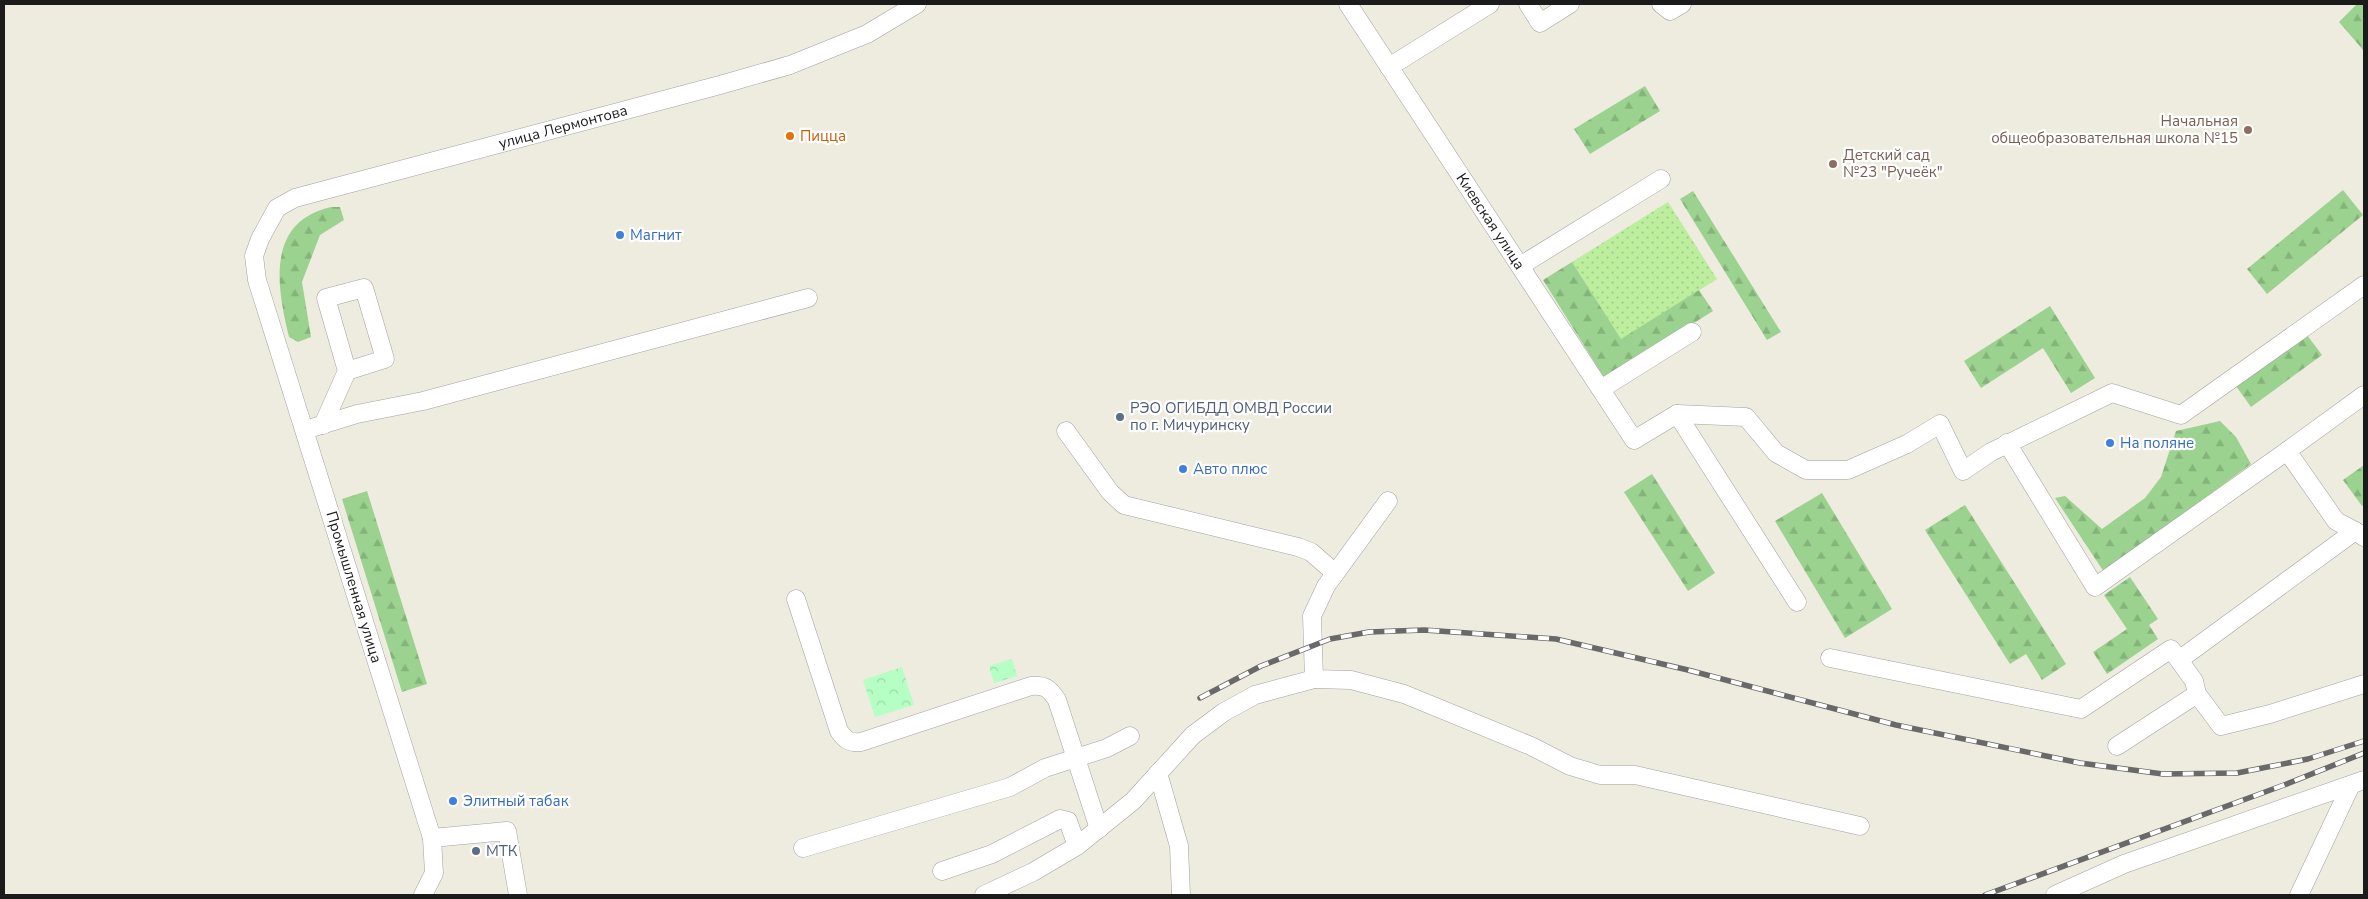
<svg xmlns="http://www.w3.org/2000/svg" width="2368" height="899" font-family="'Nunito Sans',sans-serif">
	<defs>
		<pattern id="grass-dots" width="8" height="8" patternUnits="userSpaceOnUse" patternTransform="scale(1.25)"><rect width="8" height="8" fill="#bcee9e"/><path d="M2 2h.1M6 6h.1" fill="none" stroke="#a1cc88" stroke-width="1.8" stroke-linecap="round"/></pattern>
		<pattern id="forest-firs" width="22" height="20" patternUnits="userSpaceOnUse" patternTransform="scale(1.25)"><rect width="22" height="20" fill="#9bd28f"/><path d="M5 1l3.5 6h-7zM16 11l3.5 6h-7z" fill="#85b47b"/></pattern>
		<pattern id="park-crowns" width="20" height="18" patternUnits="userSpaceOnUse" patternTransform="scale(1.25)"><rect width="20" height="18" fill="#b5ffc4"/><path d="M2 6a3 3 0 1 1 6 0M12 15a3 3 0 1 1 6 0" fill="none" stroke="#9bdaa8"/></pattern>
	</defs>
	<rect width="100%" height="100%" fill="#eeebdf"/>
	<path fill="url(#grass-dots)" d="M1668,202l49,77 -96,61 -49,-78z"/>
	<g fill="url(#forest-firs)">
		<path d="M2357,4h7v47l-25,-29z"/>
		<path d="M1645,86l15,25 -70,43 -16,-25z"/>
		<path d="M2343,190l20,25 -96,79 -20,-25z"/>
		<path d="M1693,191l88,141 -14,8 -87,-141z"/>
		<path d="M331,207h9l4,13 -24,15 -18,47 9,55 -13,5 -9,-5c-12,-49 -24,-115 42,-130z"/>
		<path d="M1572,262l49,77 78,-49 14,21 -108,68 -62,-99z"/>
		<path d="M2050,306l45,72 -24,15 -28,-45 -62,40 -17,-27z"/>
		<path d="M2307,335l15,20 -71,52 -15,-21z"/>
		<path d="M2220,421l16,16 15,27 -147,108 -49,-74 10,-2 37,33 43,-31 16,-21 15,-46z"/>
		<path d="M2364,465v40l-2,1 -19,-26z"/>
		<path d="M1652,474l63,99 -27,18 -64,-99z"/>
		<path d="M367,491l60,193 -25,8 -60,-193z"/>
		<path d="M1822,493l70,116 -47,29 -70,-117z"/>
		<path d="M1965,505l101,159 -24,16 -16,-26 -16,10 -85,-134z"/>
		<path d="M2130,577l28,42 -9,6 9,14 -51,35 -14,-22 34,-23 -23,-34z"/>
	</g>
	<g fill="url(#park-crowns)">
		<path d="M1012,659l5,17 -23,7 -5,-17z"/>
		<path d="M902,667l12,38 -39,12 -12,-37z"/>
	</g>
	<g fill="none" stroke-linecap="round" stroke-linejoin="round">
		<defs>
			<g id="minor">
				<path id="s1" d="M1348,4l286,436 43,-26 69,3 30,36 30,17h42l59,-26 33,-20 23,47 28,-19 121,-59 69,22 183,-130"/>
				<path d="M1528,4l12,19 30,-19"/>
				<path d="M1661,4l9,7 12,-7"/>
				<path d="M1389,67l101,-63"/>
				<path d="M1520,266l141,-87"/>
				<path d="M1601,389l91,-57"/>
				<path d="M1677,414l120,188"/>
				<path d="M323,425l24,-54 38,-12 -21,-71 -38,10 21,73"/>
				<path d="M305,430l52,-16 66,-13 385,-103"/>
				<path d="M1066,431l44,61 14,13 174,42 13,5 24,21"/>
				<path d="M2007,443l88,144 192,-136"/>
				<path d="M2355,531l-19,-10 -49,-70 77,-56"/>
				<path d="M796,599l43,132c7,10 11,12 22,11l170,-56c14,-1 18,2 26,14l42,129"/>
				<path d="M1830,658l251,51 90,-60 23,32 3,13 24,32 49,-12 94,-30"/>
				<path d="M2179,660l176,-129 9,6"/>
				<path d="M1314,679l37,1 53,14 127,52 39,20 30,9h35l225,51"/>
				<path d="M2117,746l80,-52"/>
				<path d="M1158,773l21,73 2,49"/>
				<path d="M432,838l75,-7 11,64"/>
				<path d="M803,848l207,-61 35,-19 62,-20 23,-12"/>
				<path d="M942,871l50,-17 68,-35 8,2 9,25"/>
				<path id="s2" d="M423,895l11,-22 -2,-35 -175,-558 -3,-24 6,-17 17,-31 18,-10 425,-113 70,-20 77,-31 50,-30"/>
				<path d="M984,895l49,-23 44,-26 56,-45 60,-66 31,-23 31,-17 59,-16 -2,-63 14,-30 62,-85"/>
				<path d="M2055,895l69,-31 240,-84"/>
				<path d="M2299,895l52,-110"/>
			</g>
		</defs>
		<use href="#minor" stroke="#a2a2a2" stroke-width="19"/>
		<use href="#minor" stroke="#fff" stroke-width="18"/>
		<defs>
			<g id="rail">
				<path d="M1200,698l61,-32 69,-27 39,-7 55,-2 132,9 132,31 208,55 184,38 83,11 74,-1 71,-14 56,-18"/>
				<path d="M1985,895l299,-110 80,-32"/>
			</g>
		</defs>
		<use href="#rail" stroke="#696969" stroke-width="5.5"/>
		<use href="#rail" stroke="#fff" stroke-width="4" stroke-dasharray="11" stroke-linecap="butt"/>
	</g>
	<g fill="#8d6e63" stroke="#fff" stroke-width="2">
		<circle cx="2248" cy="130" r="5"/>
		<circle cx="1833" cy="164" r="5"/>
	</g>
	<circle fill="#e8710a" stroke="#fff" stroke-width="2" cx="790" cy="136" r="5"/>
	<g fill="#3f7fe0" stroke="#fff" stroke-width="2">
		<circle cx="620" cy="235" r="5"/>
		<circle cx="2110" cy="443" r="5"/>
		<circle cx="1183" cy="469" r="5"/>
		<circle cx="453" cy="801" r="5"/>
	</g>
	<g fill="#5c6f8a" stroke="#fff" stroke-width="2">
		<circle cx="1120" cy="417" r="5"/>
		<circle cx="476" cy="851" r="5"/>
	</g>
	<g text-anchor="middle" stroke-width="4.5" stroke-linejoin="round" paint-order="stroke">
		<g font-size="15" fill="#785e54" stroke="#fff" text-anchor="end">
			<text x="2238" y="126">Начальная<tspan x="2238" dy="17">общеобразовательная школа №15</tspan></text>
			<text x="1843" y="160" text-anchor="start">Детский сад<tspan x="1843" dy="17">№23 "Ручеёк"</tspan></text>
		</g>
		<g font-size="15" fill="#1b1b1b" stroke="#fff">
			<text dy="5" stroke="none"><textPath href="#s2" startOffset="1020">улица Лермонтова</textPath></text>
			<text dy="5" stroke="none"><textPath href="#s1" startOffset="260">Киевская улица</textPath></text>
			<text transform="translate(354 587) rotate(73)" y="5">Промышленная улица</text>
		</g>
		<g font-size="15" fill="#c56008" stroke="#fff" text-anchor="start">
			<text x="800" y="141">Пицца</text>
		</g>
		<g font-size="15" fill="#366cbe" stroke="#fff" text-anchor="start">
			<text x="630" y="240">Магнит</text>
			<text x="2120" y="448">На поляне</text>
			<text x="1193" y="474">Авто плюс</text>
			<text x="463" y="806">Элитный табак</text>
		</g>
		<g font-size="15" fill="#4e5e75" stroke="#fff" text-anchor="start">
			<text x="1130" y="413">РЭО ОГИБДД ОМВД России<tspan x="1130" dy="17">по г. Мичуринску</tspan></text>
			<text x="486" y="856">МТК</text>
		</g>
	</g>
	<rect width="2368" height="899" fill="none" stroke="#1b1b1b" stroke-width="10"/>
</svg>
